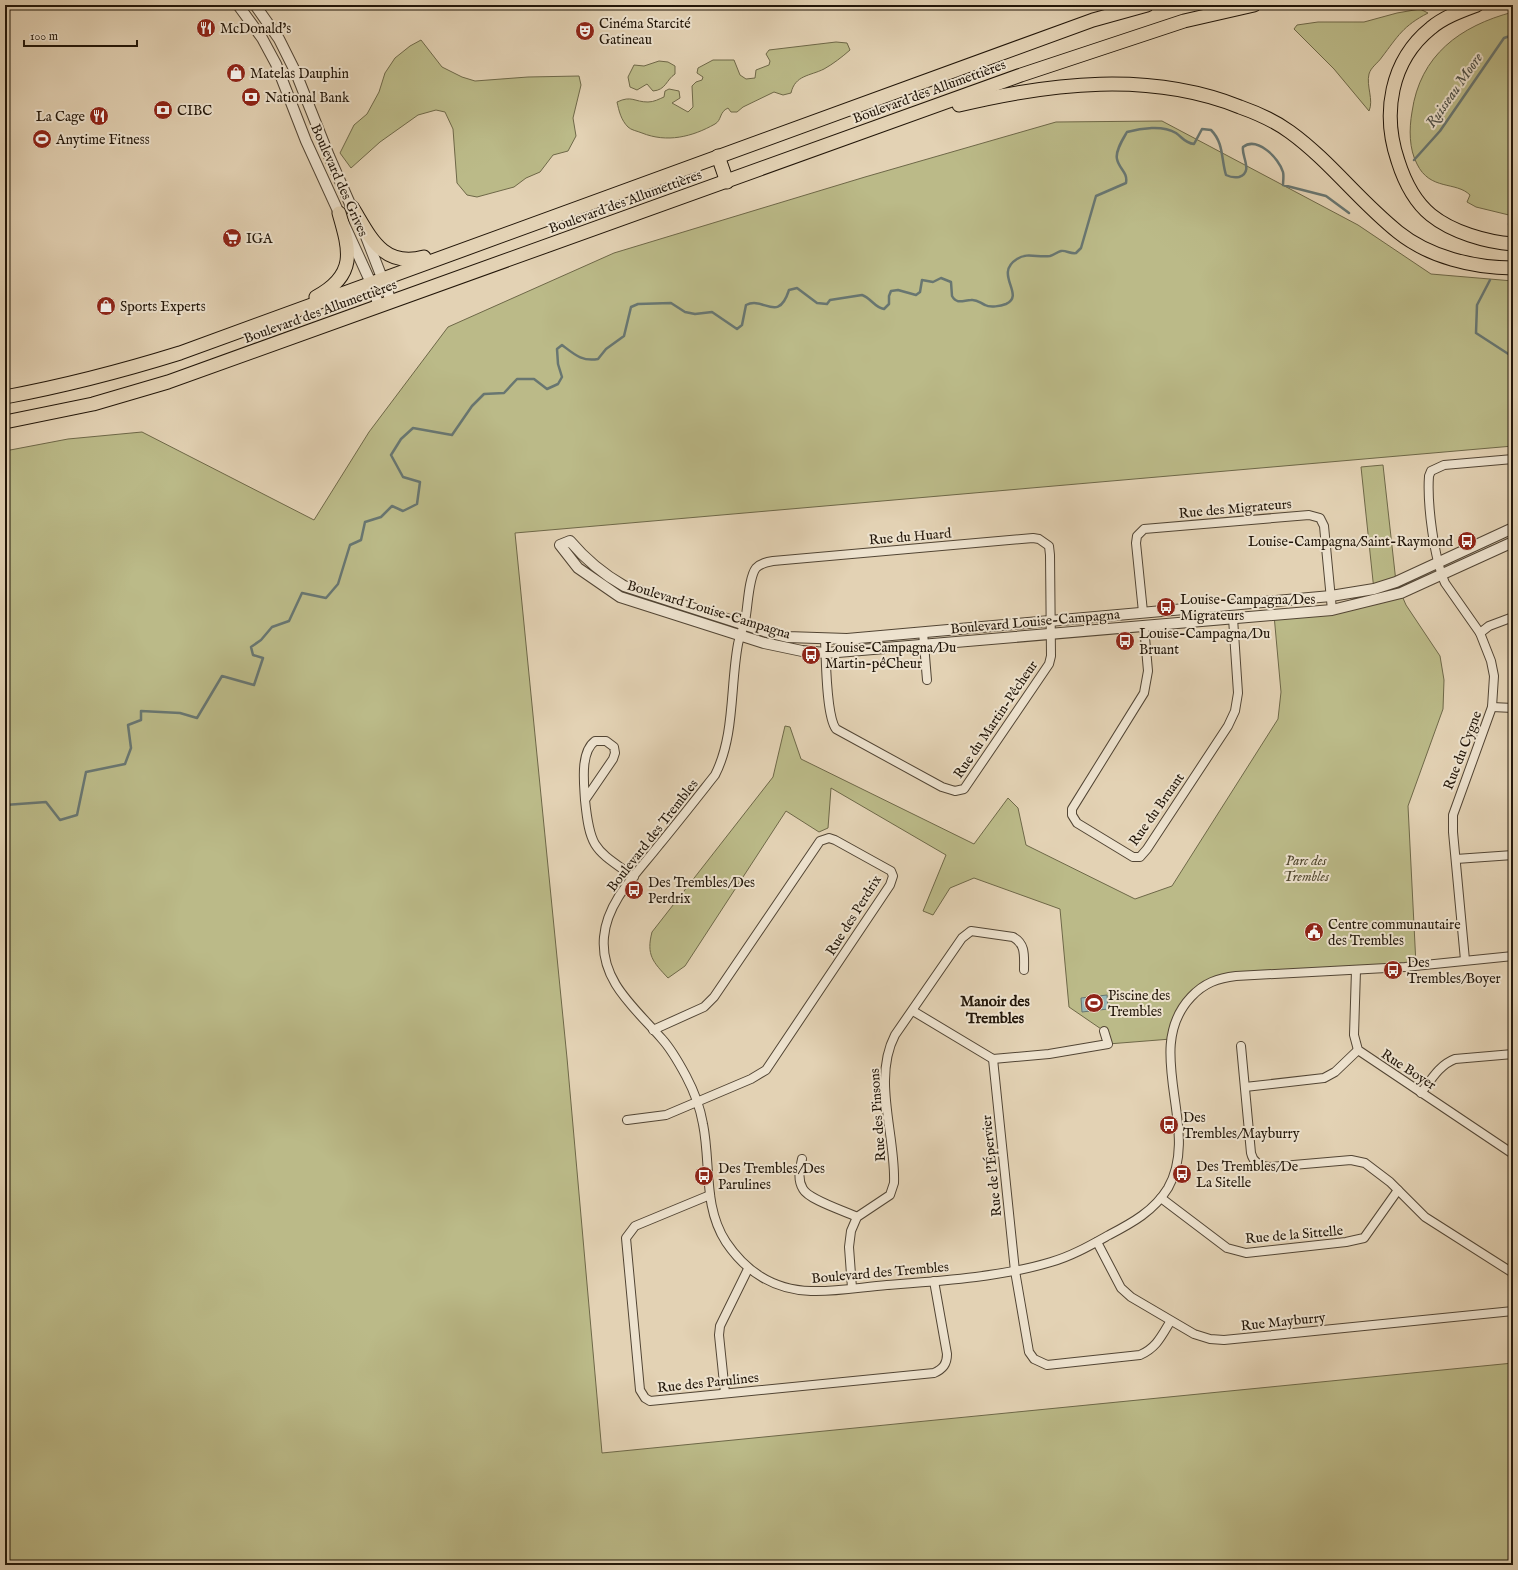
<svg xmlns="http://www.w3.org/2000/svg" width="1518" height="1570" font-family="'IM FELL English',serif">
	<rect width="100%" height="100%" fill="#e3d2b4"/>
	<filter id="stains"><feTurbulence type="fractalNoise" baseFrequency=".005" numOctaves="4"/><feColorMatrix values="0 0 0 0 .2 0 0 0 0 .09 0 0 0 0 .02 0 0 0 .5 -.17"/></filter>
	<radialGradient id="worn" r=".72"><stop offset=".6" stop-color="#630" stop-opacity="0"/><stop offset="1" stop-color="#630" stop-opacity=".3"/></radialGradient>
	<g fill="#bbba88" stroke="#6e6848">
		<path d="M1420,9l8,4c-25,13 -30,23 -46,44 -4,6 -11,10 -13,17 -3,12 5,26 0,37l-35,-42 -40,-40 3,-4 21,-3h46l33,-9z"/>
		<path d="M1513,12v204l-37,-9 -9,-5 3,-7c-14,-14 -40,-4 -53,-31 -8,-15 -8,-35 -5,-52 8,-57 48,-86 101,-100z"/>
		<path d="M421,40l21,27 20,10 13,4 53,-4 51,-1 2,9 -8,33 3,18 -8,15 -15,4 -13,17 -14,6 -12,9 -37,10 -10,-2 -10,-12 -4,-54 -8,-17 -9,-2 -18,5 -38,27 -29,26 -11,-15 14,-28 13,-11 12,-22 6,-19 10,-15 15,-12z"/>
		<path d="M836,42l11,1 3,7c-8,7 -17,14 -26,19 -14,7 -29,6 -33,24l-8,2 -9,-3 -31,15 -6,5h-6l-3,-4c-9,4 -6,12 -13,16 -23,13 -48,19 -73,9 -5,-2 -11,-3 -14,-6 -7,-7 -9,-16 -11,-25 15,-7 17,0 31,0 6,0 11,-3 16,-5l1,-6 4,-2 10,2 1,7 -8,5 16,9 5,-5 -1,-21 4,-4 6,-2 1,-3 -6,-4 1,-5 15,-8h21l6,15 6,4 9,-1 1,-8 13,-5 1,-4 -4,-7 3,-4z"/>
		<path d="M659,61l9,1 7,4v8c-9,6 -9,16 -22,17l-6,-7 -10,6 -7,-3 -2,-10 6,-12 10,1z"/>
		<path d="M1162,121l196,104 73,49 82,7v165l-998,87 52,525 35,395 911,-90v202h-1508v-1114l63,-12 74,-7 172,88 55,-88 79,-105 166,-74 251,-76 191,-55z"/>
		<path d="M1383,465l13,117 10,23 34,51 4,24 -1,29 -35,97 8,159 -192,12 -32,19 -21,43 -63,5 -4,-13 -35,-24 -9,-98 -86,-31 -24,10 -17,27 -10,-4 23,-56 -115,-67 -3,40 -9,4 -33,-21 -101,155 -17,12c-15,-16 -22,-23 -16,-46l121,-155 12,-51 5,1 11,32 173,85 34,-46 10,10 8,37 109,54 37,-13 106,-167 3,-27 -7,-77 101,-15 -14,-133z"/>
	</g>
	<path fill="#97b6b6" stroke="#687671" d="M1107,995l1,14 -26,3 -1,-14z"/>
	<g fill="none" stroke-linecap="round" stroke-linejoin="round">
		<g stroke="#687671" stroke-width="2.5">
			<path d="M1414,160l26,-29 64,-93 9,-3"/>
			<path d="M1509,224l4,-13"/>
			<path d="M1490,280l-13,25 -1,28 37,24"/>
			<path d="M5,805l41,-3 14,18 17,-5 9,-43 39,-8 6,-16 -3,-23 13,-5v-9l39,2 17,5 25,-42 32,9 9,-27 -10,-3 -2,-8 10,-7 11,-13 17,-6 13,-28 24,5 12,-14 12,-39 11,-5 4,-18 16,-5 11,-11 11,5 14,-7 3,-22 -17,-5 -12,-22 10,-16 12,-11 39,7 20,-29 12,-12 20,-1 13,-14h17l13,10 11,-5 4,-7 -4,-13 -1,-15 5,-4c12,9 20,17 36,14l8,-10 18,-13 7,-29 7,-3 33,-1 14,9 10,2 17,-2 25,17 5,-4 4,-20c18,-9 32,19 43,-15l8,-2 20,15 10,1 3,-4 32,-5c9,3 13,13 22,14l5,-5v-8l2,-5 7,-1 18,5 4,-3 2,-12 11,2 8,-4 10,4 1,14c5,9 12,4 19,4 6,-1 9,3 14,5 5,3 16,1 21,-1 20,-9 -13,-30 11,-45 10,-7 21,-1 33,-3 4,-1 7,-4 11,-5 5,-1 9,3 15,2l5,-5 15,-52 30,-13c2,-11 -7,-14 -9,-24 -2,-8 6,-20 10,-27 14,-4 36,-7 49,1 7,5 9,10 18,11l8,-15 9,1c13,13 10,29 15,45 4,2 8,3 13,2 15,-5 2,-21 4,-30 14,-11 36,11 40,25 1,4 0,9 0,13l43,11 23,17"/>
		</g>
		<defs>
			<g id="minor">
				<path d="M1143,612l-7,-69 1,-7 7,-7 165,-14 11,3 4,8 8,84"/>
				<path d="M1144,626l4,45 -4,22 -72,116v6l5,8 56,34h7l7,-8 81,-123 7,-15 3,-18 -5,-75"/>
				<path d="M923,632l4,48"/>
				<path d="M1480,633l9,-7 24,-9"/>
				<path d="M825,640c1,18 1,76 11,89l106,58 13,4 9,-2 85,-125 2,-8 -1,-101 -1,-9 -10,-7 -6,-1 -260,23c-6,1 -12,2 -17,7 -7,9 -8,35 -10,47 -1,10 -6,19 -8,29 -8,43 -3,92 -23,131 -19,24 -37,47 -56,70 -21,27 -52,56 -55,92 -4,44 31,71 58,102 10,11 17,24 24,37 8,15 14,31 17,48 8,40 0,83 23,118 20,30 49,48 85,49 25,1 51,-4 76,-6 52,-4 115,-8 164,-23 21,-6 40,-17 58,-27 23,-12 45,-24 59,-47 34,-59 -27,-138 23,-191 13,-14 27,-19 45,-21l169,-9 108,-11"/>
				<path d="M1492,707l21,1"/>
				<path d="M585,800c-1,-17 -5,-48 10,-59h11l8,6 1,6 -2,6 -28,41c5,50 10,49 49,77"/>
				<path d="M1456,859l57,-4"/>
				<path d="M1465,960l-12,-128v-17l39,-108 2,-31 -3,-15 -11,-28 -35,-50c-11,-25 -18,-79 -16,-107l2,-5 13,-6 69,-6"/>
				<path d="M1356,970l-2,65 4,15 155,104"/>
				<path d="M913,1011l80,48 56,-5 59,-10 -4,-13"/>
				<path d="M1241,1046l10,107c2,9 8,13 18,14l82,-7 14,3 25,19 35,35 88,56"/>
				<path d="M993,1059l22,212 14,81 5,7 13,6 93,-10c16,-7 21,-18 30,-33"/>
				<path d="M1245,1087l79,-9 11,-6 23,-22"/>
				<path d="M1421,1093c10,-13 18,-28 34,-34l58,-5"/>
				<path d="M627,1120l39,-5 85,-36 15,-9 124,-185 3,-9 -2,-5 -56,-31 -6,-2 -9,3 -106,156 -10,10 -51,23"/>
				<path d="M802,1159c-2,10 -5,20 1,30 6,11 42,22 54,28"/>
				<path d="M710,1195l-75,31 -9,12 14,152 5,8 5,3 284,-28c9,-4 13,-9 13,-19l-13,-73"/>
				<path d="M1161,1198l66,50 19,5 100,-11 18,-4 34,-48"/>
				<path d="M1097,1242l24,46 10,9 63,37 16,5 14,1 289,-29"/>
				<path d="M852,1288l-3,-41 2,-16 6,-14 33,-22 4,-12c2,-47 -22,-104 1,-148l67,-97 9,-7 42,6c13,7 11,19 11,33"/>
				<path d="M725,1393l-6,-58 1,-9 28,-57"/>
			</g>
			<g id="tertiary">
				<path d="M238,5l24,33 14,26 30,77 65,142 8,23"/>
				<path d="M255,5l24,34 17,34 33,83 25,57"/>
				<path d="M365,234l26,67"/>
				<path d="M1513,528l-117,54 -22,7 -43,7 -484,43 -60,-2 -20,-5 -143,-46c-21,-12 -38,-26 -54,-45l-10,4 18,23 42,29 144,46 38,8 24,2 506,-43 69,-17 112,-51"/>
			</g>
			<g id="trunk">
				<path d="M1477,5c-16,6 -33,12 -46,23 -41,33 -49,86 -33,133 6,19 17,41 33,54 21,17 55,27 82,29"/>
				<path d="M959,105c92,-22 191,-34 281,2 17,6 35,14 50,25 40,29 69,69 108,100 31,25 76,36 115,36"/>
				<path d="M718,156l9,26"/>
				<path d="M352,207c18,29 30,61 72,50"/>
				<path d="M316,297c41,-22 34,-46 23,-84"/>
				<path d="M5,397c59,-11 117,-26 175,-44l913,-333 54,-15"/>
				<path d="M5,422l88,-18 75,-22 853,-307 163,-54 70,-16"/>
			</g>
		</defs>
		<use href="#minor" stroke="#524534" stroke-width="10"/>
		<use href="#tertiary" stroke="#524534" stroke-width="12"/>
		<use href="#trunk" stroke="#221609" stroke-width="15"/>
		<use href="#minor" stroke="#ede2ce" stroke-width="8"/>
		<use href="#tertiary" stroke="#ede2ce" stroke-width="10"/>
		<use href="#trunk" stroke="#e3d2b4" stroke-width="13"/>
	</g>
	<defs>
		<symbol id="restaurant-disc" viewBox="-11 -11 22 22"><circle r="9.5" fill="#8f2418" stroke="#ede2ce"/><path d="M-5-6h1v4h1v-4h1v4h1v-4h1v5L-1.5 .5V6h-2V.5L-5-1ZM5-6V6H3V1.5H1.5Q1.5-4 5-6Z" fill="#fff"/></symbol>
		<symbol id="theatre-disc" viewBox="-11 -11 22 22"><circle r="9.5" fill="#8f2418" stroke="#ede2ce"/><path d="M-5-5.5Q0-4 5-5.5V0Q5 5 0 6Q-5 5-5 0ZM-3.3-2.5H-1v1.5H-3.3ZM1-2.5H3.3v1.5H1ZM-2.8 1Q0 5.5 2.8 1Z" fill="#fff"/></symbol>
		<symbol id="shop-disc" viewBox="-11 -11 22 22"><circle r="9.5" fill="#8f2418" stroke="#ede2ce"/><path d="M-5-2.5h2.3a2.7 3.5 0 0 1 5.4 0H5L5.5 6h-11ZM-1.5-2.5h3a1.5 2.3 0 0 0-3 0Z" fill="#fff"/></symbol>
		<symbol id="bank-disc" viewBox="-11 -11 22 22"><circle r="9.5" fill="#8f2418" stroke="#ede2ce"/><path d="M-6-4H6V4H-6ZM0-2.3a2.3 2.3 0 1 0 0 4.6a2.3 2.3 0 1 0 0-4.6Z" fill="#fff"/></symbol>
		<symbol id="stadium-disc" viewBox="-11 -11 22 22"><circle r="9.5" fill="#8f2418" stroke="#ede2ce"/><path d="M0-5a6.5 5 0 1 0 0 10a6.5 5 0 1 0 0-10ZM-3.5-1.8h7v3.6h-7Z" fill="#fff"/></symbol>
		<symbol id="supermarket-disc" viewBox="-11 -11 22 22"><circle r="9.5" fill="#8f2418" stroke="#ede2ce"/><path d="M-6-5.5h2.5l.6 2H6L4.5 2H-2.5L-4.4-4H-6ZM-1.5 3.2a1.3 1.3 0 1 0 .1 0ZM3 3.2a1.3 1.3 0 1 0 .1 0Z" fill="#fff"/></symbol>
		<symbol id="bus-disc" viewBox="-11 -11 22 22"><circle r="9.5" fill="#8f2418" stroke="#ede2ce"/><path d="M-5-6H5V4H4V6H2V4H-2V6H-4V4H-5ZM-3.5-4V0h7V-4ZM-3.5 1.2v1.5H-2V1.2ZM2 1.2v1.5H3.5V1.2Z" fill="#fff"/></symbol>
		<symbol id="civic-disc" viewBox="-11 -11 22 22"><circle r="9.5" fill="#8f2418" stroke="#ede2ce"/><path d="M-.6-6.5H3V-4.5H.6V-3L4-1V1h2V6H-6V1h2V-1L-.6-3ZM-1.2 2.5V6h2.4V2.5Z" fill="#fff"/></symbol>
	</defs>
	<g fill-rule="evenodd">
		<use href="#restaurant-disc" x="195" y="17" width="22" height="22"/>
		<use href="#theatre-disc" x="574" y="20" width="22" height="22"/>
		<use href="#shop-disc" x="225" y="62" width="22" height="22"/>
		<use href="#bank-disc" x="240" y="86" width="22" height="22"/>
		<use href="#bank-disc" x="152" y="99" width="22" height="22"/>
		<use href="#restaurant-disc" x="88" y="105" width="22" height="22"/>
		<use href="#stadium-disc" x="31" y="128" width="22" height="22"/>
		<use href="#supermarket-disc" x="221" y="227" width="22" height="22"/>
		<use href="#shop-disc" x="95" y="295" width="22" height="22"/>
		<use href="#bus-disc" x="1456" y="530" width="22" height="22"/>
		<use href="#bus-disc" x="1155" y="596" width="22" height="22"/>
		<use href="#bus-disc" x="1114" y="630" width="22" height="22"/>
		<use href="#bus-disc" x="800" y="644" width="22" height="22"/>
		<use href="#bus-disc" x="623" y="879" width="22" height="22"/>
		<use href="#civic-disc" x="1303" y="921" width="22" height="22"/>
		<use href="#bus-disc" x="1382" y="959" width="22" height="22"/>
		<use href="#stadium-disc" x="1083" y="992" width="22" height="22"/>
		<use href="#bus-disc" x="1158" y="1114" width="22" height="22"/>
		<use href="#bus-disc" x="1171" y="1163" width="22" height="22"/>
		<use href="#bus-disc" x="693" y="1165" width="22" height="22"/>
	</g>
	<g text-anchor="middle" stroke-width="4" stroke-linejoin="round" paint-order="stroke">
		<g font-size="14" fill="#221609" stroke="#ede2ce" text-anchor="start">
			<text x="599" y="28">Cinéma Starcité<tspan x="599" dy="16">Gatineau</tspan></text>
			<text x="220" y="33">McDonald's</text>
			<text x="250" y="78">Matelas Dauphin</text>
			<text x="265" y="102">National Bank</text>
			<text x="177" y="115">CIBC</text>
			<text x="85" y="121" text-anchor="end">La Cage</text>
			<text x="56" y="144">Anytime Fitness</text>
			<text x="246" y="243">IGA</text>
			<text x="120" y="311">Sports Experts</text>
			<text x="1453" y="546" text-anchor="end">Louise-Campagna/Saint-Raymond</text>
			<text x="1180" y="604">Louise-Campagna/Des<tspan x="1180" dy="16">Migrateurs</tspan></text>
			<text x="1139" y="638">Louise-Campagna/Du<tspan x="1139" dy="16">Bruant</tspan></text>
			<text x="825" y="652">Louise-Campagna/Du<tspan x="825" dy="16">Martin-pêCheur</tspan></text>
			<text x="648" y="887">Des Trembles/Des<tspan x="648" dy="16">Perdrix</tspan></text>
			<text x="1328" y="929">Centre communautaire<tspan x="1328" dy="16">des Trembles</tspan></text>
			<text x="1407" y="967">Des<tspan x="1407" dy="16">Trembles/Boyer</tspan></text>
			<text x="1108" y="1000">Piscine des<tspan x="1108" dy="16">Trembles</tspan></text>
			<text x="1183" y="1122">Des<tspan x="1183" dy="16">Trembles/Mayburry</tspan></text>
			<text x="1196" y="1171">Des Trembles/De<tspan x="1196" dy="16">La Sitelle</tspan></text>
			<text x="718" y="1173">Des Trembles/Des<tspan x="718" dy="16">Parulines</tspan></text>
		</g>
		<g font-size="14" fill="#221609" stroke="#ede2ce">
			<text transform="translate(929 91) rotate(-20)" y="5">Boulevard des Allumettières</text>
			<text transform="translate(340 180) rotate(66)" y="5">Boulevard des Grives</text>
			<text transform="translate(625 201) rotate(-20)" y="5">Boulevard des Allumettières</text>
			<text transform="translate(320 311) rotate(-20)" y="5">Boulevard des Allumettières</text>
			<text transform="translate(1235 508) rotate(-5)" y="5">Rue des Migrateurs</text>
			<text transform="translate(910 536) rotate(-5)" y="5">Rue du Huard</text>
			<text transform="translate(709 609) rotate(17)" y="5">Boulevard Louise-Campagna</text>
			<text transform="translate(1035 621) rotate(-5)" y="5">Boulevard Louise-Campagna</text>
			<text transform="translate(995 719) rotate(-56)" y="5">Rue du Martin-Pêcheur</text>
			<text transform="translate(1462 750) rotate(-69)" y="5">Rue du Cygne</text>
			<text transform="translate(1156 809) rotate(-55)" y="5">Rue du Bruant</text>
			<text transform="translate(652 835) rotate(-52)" y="5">Boulevard des Trembles</text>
			<text transform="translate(853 915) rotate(-58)" y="5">Rue des Perdrix</text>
			<text transform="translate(1409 1069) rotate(33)" y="5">Rue Boyer</text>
			<text transform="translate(877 1115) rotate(-94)" y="5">Rue des Pinsons</text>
			<text transform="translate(991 1166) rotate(-96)" y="5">Rue de l'Épervier</text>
			<text transform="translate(1294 1234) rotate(-5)" y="5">Rue de la Sittelle</text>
			<text transform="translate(880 1272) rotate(-5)" y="5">Boulevard des Trembles</text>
			<text transform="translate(1283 1321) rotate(-6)" y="5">Rue Mayburry</text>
			<text transform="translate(708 1382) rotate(-6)" y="5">Rue des Parulines</text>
		</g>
		<g font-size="14" font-style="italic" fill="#50472f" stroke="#ede2ce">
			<text x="1306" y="865">Parc des<tspan x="1306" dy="16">Trembles</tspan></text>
		</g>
		<g font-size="15" font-style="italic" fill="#4b4e46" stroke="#ede2ce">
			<text transform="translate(1454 90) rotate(-55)" y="5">Ruisseau Moore</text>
		</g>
		<g font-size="15" font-weight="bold" fill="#221609" stroke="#ede2ce">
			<text x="995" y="1006">Manoir des<tspan x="995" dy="17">Trembles</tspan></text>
		</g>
	</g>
	<rect width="1518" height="1570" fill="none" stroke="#e3d2b4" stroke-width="20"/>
	<rect x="6" y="6" width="1506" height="1558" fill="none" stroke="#221609" stroke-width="2"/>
	<rect x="10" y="10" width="1498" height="1550" fill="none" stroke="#221609"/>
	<path d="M24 40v6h113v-6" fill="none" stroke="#221609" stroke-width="2"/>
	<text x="30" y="40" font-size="12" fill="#221609" stroke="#ede2ce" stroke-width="3" paint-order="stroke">100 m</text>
	<rect width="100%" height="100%" filter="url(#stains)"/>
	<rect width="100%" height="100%" fill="url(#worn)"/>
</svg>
